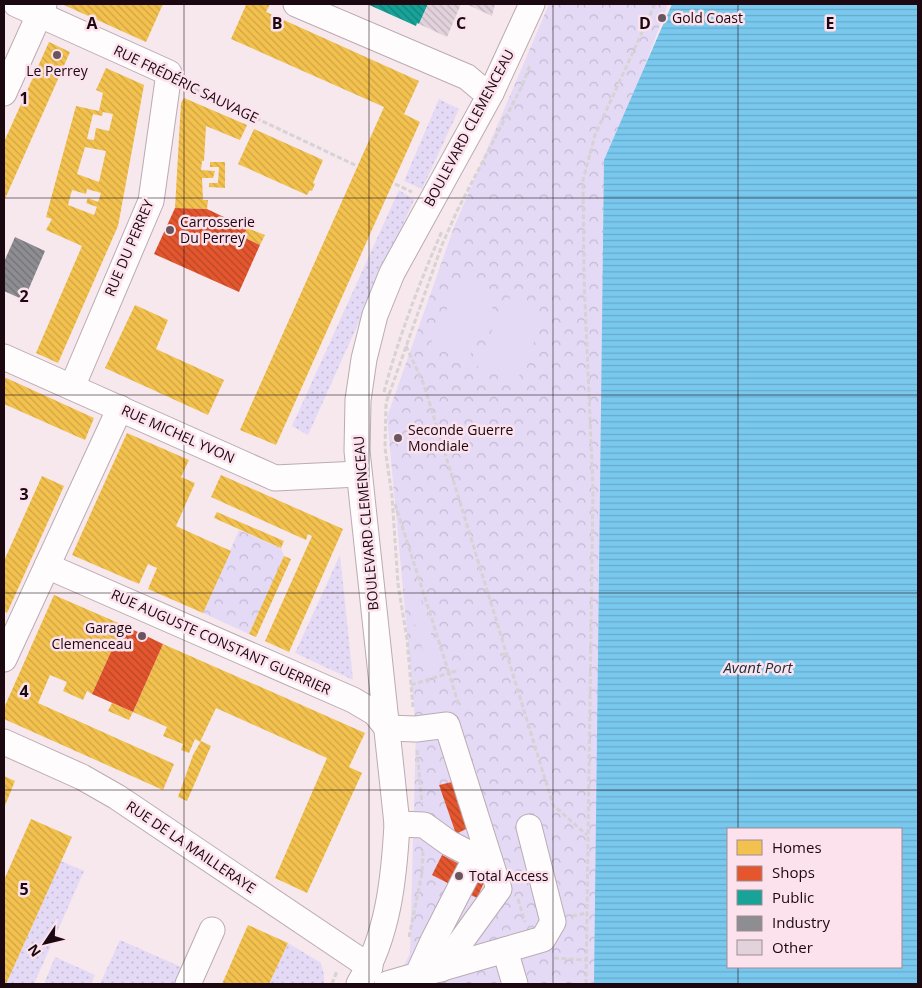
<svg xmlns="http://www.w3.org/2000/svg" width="922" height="988" font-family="'Open Sans',sans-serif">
	<defs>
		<pattern id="grass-dots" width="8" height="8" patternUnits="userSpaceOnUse" patternTransform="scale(1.25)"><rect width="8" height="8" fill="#e4daf6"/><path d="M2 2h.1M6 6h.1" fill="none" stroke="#c3bad2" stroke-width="1.8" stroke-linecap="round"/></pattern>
		<pattern id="park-crowns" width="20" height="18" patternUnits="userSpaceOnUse" patternTransform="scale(1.25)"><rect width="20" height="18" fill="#e4daf6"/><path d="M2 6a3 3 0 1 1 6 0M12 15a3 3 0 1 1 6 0" fill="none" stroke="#c3bad2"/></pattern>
		<pattern id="water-rules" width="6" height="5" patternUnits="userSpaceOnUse" patternTransform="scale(1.25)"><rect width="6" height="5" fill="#79c8ee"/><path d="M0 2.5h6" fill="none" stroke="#68aacb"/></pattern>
		<pattern id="homes-back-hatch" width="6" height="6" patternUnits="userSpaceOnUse" patternTransform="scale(1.25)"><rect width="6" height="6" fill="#f2c14e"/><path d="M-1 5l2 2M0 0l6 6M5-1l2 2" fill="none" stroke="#cfa443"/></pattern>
		<pattern id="shops-back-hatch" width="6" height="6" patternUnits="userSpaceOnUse" patternTransform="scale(1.25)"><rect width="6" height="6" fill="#e4572e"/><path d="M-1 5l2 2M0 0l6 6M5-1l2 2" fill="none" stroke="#b84626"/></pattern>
		<pattern id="public-back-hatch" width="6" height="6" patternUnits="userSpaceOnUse" patternTransform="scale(1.25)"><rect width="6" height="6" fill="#17a398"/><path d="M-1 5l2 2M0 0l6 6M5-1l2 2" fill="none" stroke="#14837b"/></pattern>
		<pattern id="industry-back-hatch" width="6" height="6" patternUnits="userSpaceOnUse" patternTransform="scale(1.25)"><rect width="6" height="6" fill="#8d8d92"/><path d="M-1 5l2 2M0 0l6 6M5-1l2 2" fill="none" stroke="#727176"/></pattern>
		<pattern id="building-back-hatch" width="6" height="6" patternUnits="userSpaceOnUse" patternTransform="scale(1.25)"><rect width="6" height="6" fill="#e1d2dc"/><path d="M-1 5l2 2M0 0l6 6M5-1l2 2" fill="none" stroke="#c0b3bc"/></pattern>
	</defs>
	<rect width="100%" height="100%" fill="#f6e8ed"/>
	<g fill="url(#grass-dots)">
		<path d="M439,99l20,10 -37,80 -18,-8z"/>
		<path d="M399,190l15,10 -106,235 -16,-9z"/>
		<path d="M340,555l13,125 -58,-27z"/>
		<path d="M61,861l23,10 -50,113h-28z"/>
		<path d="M120,940l70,31 -6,13h-84z"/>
		<path d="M288,943l33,20 3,12v9h-55z"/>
		<path d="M55,957l40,18 -4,9h-47z"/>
	</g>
	<g fill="url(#park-crowns)">
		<path d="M549,4h119l-64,170 -4,810h-206l16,-30 6,-225 -29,-312 67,-190z"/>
		<path d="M239,530l42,18 3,8 -35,78 -46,-21z"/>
	</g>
	<g fill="#e4daf6">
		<path d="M461,279l37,17 -31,66 -37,-17z"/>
		<path d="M506,297l40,17 -30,69 -39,-17z"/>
		<path d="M416,583l24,81 -12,4 -24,-81z"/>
	</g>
	<path fill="url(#water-rules)" fill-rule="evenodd" d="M672,4h246v980h-324l10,-824zM728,829h173v138h-173z"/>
	<g fill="url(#homes-back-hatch)" fill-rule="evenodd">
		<path d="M64,4h99l-17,38 -82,-37z"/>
		<path d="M243,4h27l-4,8 153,69 -15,33 16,8 -144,323 -36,-15 144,-323 -153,-68 15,-34z"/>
		<path d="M49,42l21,10 -66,149v-59z"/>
		<path d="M106,68l38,17 -26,141 -60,137 -22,-10 46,-107 -36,-16 6,-11 -6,-2 30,-111 23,5 4,-18 -7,-3zM103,112l10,2 -4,17 -13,-3 -2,12 -7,-1 6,-25 9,2zM85,147l21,4 -7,31 -22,-8zM87,189l14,4 -3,9 -10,-4 -2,5 11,4 -3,8 -26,-10 4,-15 14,4z"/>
		<path d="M184,98l63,27 -7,15 -34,-14 -2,35h-2l-1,9 14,1 -2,7h-11l1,22h5l-1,9 -32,-1 6,-105z"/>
		<path d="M254,129l69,31 -10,23 2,1 -3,7 -2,-1 -3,5 -69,-31z"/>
		<path d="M210,162h15v26l-16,-1v-4h9l1,-16h-9z"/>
		<path d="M247,228l18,7 -5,10 -17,-8z"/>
		<path d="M135,305l33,15 -12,29 68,31 -16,35 -103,-47z"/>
		<path d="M4,377l90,41 -9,22 -81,-36z"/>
		<path d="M127,433l62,27 -8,17 14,6 -19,43 55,25 -28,62 -55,-24 9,-21 -9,-4 -9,20 -67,-29z"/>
		<path d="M221,475l122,54 -54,123 -24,-11 47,-105 -4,-2 -2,6 -95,-43z"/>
		<path d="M42,476l22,10 -57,127 -3,-2v-50z"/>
		<path d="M217,512l67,29 -3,7 -67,-30z"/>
		<path d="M284,556l7,3 -35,78 -7,-3z"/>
		<path d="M54,595l69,30 -31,69 -5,-3 -4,9 -20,-9 4,-9 -17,-7 -12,28 136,61 -11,26 -159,-71v-11z"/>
		<path d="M163,644l202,89 -16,34 13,6 -55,120 -32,-15 52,-120 -111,-50 -16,34 -5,-3 -6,14 -8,-3 2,-6 -20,-8 4,-9 -34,-15z"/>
		<path d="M112,703l21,9 -4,8 -21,-9z"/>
		<path d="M201,741l10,5 -24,55 -9,-4 15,-42z"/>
		<path d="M4,776l11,5 -11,27z"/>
		<path d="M31,819l41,18 -66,147h-2v-104z"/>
		<path d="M248,925l40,18 -19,41h-47z"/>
	</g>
	<g fill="url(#shops-back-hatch)">
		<path d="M175,208l32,1 40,19 -4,9 17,8 -21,47 -85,-38z"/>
		<path d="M123,625l40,19 -30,68 -41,-18z"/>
		<path d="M452,782l6,22 5,-2 11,23 -18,9 -17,-49z"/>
		<path d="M442,855l44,23 -9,20 -45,-23z"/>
	</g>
	<path fill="url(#public-back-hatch)" d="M367,4h61l-9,20 -2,-1 -1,3z"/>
	<path fill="url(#industry-back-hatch)" d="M15,237l30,14 -21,49 -20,-9v-29z"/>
	<g fill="url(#building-back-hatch)">
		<path d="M428,4h33l-14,33 -28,-13z"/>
		<path d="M466,4h29l-3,12z"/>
	</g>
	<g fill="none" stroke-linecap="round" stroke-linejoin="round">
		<defs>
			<g id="minor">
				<path d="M16,4l153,69 -18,128 -79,186"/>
				<path d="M296,4l171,73 13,11 11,5"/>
				<path d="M4,93l40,-89"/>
				<path d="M4,357l271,121 84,-4"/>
				<path d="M47,566l306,134 22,13 12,15 29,1 31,-4 52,164 -58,80"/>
				<path d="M4,659l116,-251"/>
				<path d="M4,742l78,35 35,20 253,170"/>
				<path d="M397,824l27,1 25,18 27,14 -43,84 -16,35"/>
				<path d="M505,950l38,-11 10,-17 -24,-95"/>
				<path d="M188,984l24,-54"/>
				<path d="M359,984c29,-48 35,-104 38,-160l-40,-373 1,-51 6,-41 11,-44 17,-42 99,-180 41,-89"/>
				<path d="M387,984l118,-34 10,34"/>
			</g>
		</defs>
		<use href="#minor" stroke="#bcabb2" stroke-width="27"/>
		<g stroke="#d7d2d4" stroke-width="3" stroke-dasharray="5 2.5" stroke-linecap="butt">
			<path d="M188,86l167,79"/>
			<path d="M395,184l17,8"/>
			<path d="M406,346l18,39 129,420 34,30"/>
			<path d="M384,392c15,-56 35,-108 58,-161"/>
			<path d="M395,504l54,169 10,-3"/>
			<path d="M500,655l7,-2"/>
			<path d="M411,685l38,-12 10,33"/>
			<path d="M413,707l-6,-68 -9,-55 -6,-88 -7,-48 1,-45 56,-158 15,-34 65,-125 8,-21"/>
			<path d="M417,750l5,54"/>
			<path d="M518,899l7,23"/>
			<path d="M572,916l15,-3"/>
			<path d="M409,937l13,-64 1,-21"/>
			<path d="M554,958l32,2"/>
			<path d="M332,984l5,-13"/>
			<path d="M586,984l7,-495 -9,-211 -1,-98 12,-45 60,-131"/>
		</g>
		<use href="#minor" stroke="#fefcfc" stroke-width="25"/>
	</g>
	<path fill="none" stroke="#1c0811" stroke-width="1" stroke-opacity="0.55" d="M184,4v980M369,4v980M553,4v980M738,4v825M4,198h914M4,395h914M4,593h914M4,790h914M738,967v17"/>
	<g fill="#68565e" stroke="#fce2ec" stroke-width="2">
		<circle cx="662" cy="18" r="5"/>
		<circle cx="57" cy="55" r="5"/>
		<circle cx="170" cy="230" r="5"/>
		<circle cx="398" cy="438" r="5"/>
		<circle cx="142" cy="636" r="5"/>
		<circle cx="459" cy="876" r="5"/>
	</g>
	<g text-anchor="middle" stroke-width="5" stroke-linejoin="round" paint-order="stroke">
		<g font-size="14" fill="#1c0811" stroke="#fce2ec" text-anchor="start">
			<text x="672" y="23">Gold Coast</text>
			<text x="57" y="76" text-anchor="middle">Le Perrey</text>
			<text x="180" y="227">Carrosserie<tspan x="180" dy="16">Du Perrey</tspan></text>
			<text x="408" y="435">Seconde Guerre<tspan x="408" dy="16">Mondiale</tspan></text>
			<text x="132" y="633" text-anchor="end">Garage<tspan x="132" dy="16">Clemenceau</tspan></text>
			<text x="469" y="881">Total Access</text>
		</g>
		<g font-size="14" fill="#1c0811" stroke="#fce2ec">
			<text transform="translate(186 84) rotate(26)" y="5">RUE FRÉDÉRIC SAUVAGE</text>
			<text transform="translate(469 128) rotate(-62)" y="5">BOULEVARD CLEMENCEAU</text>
			<text transform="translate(129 248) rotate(-67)" y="5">RUE DU PERREY</text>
			<text transform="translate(178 434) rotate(24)" y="5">RUE MICHEL YVON</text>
			<text transform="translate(366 523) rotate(-95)" y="5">BOULEVARD CLEMENCEAU</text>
			<text transform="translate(221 642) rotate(24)" y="5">RUE AUGUSTE CONSTANT GUERRIER</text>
			<text transform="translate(191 847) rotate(34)" y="5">RUE DE LA MAILLERAYE</text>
		</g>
		<g font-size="15" font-style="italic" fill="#1b2f39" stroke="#fce2ec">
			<text x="758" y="673">Avant Port</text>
		</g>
	</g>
	<g font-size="16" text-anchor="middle" font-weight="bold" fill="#1c0811" stroke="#fce2ec" stroke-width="5" stroke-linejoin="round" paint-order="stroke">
		<text x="92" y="29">A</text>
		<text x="277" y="29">B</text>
		<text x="461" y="29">C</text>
		<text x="645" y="29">D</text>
		<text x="830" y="29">E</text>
		<text x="24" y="104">1</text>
		<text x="24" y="302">2</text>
		<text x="24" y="500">3</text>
		<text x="24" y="697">4</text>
		<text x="24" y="895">5</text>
	</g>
	<rect width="922" height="988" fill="none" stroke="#1c0811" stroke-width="10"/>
	<rect x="727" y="828" width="175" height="140" fill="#fce2ec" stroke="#a28b94"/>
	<rect x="737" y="840" width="25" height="15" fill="#f2c14e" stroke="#a28b94"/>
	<text x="772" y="853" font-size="15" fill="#1c0811">Homes</text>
	<rect x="737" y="866" width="25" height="15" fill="#e4572e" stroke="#a28b94"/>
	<text x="772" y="878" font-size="15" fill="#1c0811">Shops</text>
	<rect x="737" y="890" width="25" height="15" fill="#17a398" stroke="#a28b94"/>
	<text x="772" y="903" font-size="15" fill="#1c0811">Public</text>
	<rect x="737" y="916" width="25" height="15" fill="#8d8d92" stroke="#a28b94"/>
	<text x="772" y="928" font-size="15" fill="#1c0811">Industry</text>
	<rect x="737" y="940" width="25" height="15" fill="#e1d2dc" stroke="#a28b94"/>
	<text x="772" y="953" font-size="15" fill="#1c0811">Other</text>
	<g transform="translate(45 943) rotate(235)" stroke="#fce2ec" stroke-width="4" paint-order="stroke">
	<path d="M0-4L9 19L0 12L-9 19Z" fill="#1c0811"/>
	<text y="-8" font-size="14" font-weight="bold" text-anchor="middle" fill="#1c0811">N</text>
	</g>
</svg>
